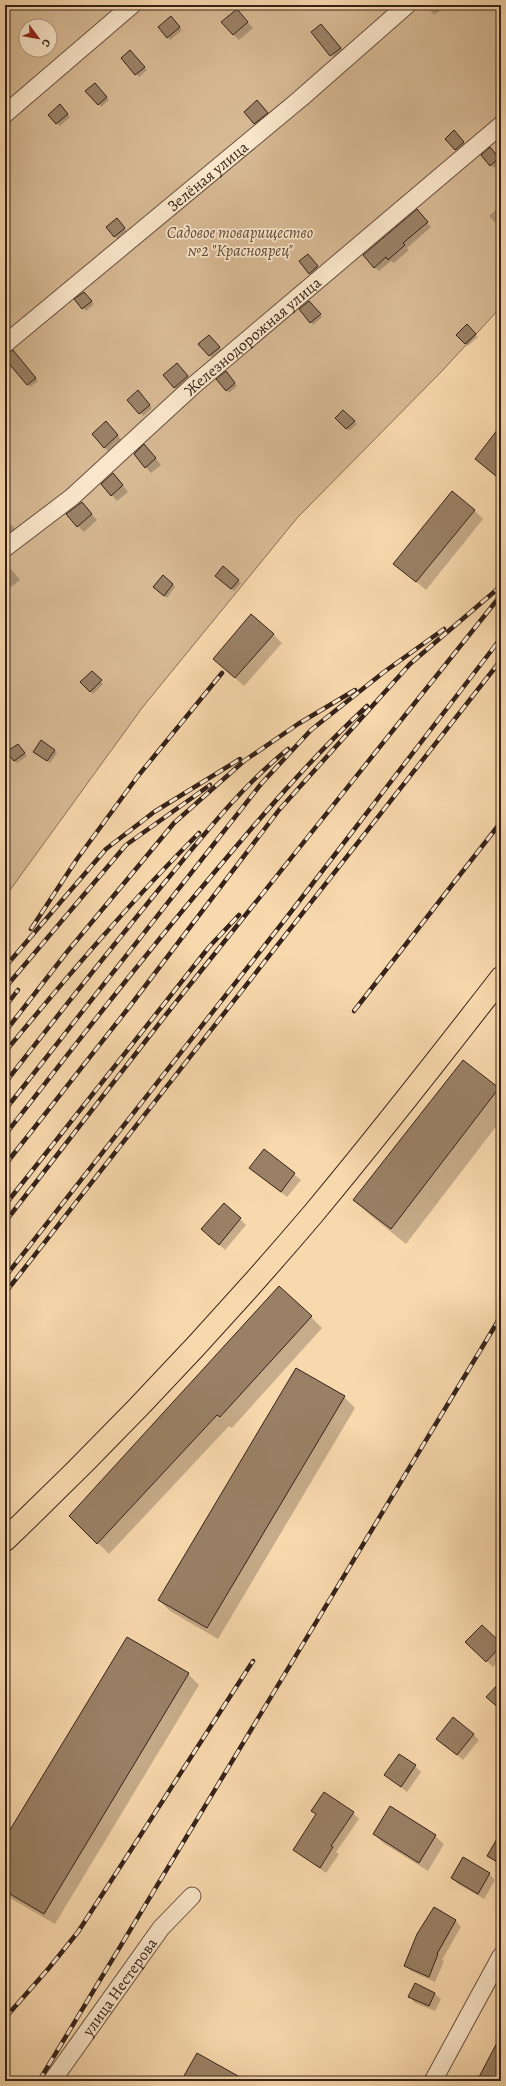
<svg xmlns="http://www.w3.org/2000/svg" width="506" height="2086" font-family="Alegreya,serif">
	<rect width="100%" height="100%" fill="#f8d8ad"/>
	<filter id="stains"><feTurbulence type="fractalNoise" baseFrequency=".005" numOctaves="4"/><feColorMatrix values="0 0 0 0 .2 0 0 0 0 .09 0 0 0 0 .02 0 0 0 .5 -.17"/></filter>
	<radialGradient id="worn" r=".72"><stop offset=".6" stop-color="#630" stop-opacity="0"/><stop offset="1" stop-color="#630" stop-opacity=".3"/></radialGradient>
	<g fill="#d7b994" stroke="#866e56" fill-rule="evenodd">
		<path d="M5,5h116l-116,97zM26,26h24v24h-24z"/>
		<path d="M141,5h360v302l-59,64 -145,147 -155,190 -137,189v-777l53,-47z"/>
	</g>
	<g fill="#0003">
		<path d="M426,5h16l2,3 -10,7z"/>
		<path d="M242,16l11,12 -14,12 -6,-6z"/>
		<path d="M173,20l9,10 -12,10 -2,-3z"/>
		<path d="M327,31l19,23 -9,7 -24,-29z"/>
		<path d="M133,54l14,16 -8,7 -17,-19z"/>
		<path d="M97,87l12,13 -8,7 -2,-3z"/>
		<path d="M263,107l10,12 -13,10 -5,-5z"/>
		<path d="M63,108l7,9 -10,9 -10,-11z"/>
		<path d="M457,134l9,11 -8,7 -3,-3z"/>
		<path d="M493,151l8,10 -7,7 -3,-3z"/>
		<path d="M501,205v22l-1,1 -11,-12z"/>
		<path d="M421,215l10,12 -24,21 2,2 -15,13 -3,-2 -12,10 -5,-4z"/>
		<path d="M119,222l8,9 -10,8 -2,-3z"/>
		<path d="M311,258l9,11 -8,7 -2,-3z"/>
		<path d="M86,295l8,9 -8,7 -10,-12z"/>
		<path d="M312,305l10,12 -9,8 -2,-3z"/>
		<path d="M467,326l11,11 -10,9 -11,-11z"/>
		<path d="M212,339l10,11 -10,8 -2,-3z"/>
		<path d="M16,354l22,27 -8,6 -25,-30z"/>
		<path d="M177,364l16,18 -12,11 -6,-6z"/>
		<path d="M228,375l9,11 -8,7 -2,-3z"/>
		<path d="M140,394l12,14 -9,8 -14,-16z"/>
		<path d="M343,411l14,13 -8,7 -13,-13z"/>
		<path d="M501,427v54l-25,-22z"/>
		<path d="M112,428l11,14 -13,11 -6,-6z"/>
		<path d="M150,451l11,14 -10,8 -5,-6z"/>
		<path d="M119,480l9,12 -11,9 -15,-17z"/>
		<path d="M87,509l10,11 -13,12 -6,-6z"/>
		<path d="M474,510l9,9 -57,71 -32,-26z"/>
		<path d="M5,518l11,12 -8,7 -3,-3z"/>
		<path d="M5,562l15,18 -9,7 -6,-5z"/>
		<path d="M219,578l19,3 3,2 -7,8z"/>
		<path d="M173,584l2,3 -8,11 -10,-8z"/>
		<path d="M273,634l9,9 -38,43 -21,-19z"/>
		<path d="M92,672l11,12 -10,10 -11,-12z"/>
		<path d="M20,747l7,9 -10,7 -3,-2z"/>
		<path d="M54,750l3,3 -7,10 -13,-9z"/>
		<path d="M499,1089l2,2v29l-95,124 -36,-29 -16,-15z"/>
		<path d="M264,1150l37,30 -14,17 -31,-24z"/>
		<path d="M224,1204l22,21 -21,25 -17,-15z"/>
		<path d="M311,1317l11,11 -90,100 -3,-2 -120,128 -38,-38z"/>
		<path d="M344,1397l11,11 -137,231 -48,-28 -11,-11z"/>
		<path d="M127,1638l61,36 11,11 -144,239 -50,-29v-55z"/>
		<path d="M467,1642l34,3v13l-8,9z"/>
		<path d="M473,1734l6,6 -16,20 -20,-16z"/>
		<path d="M415,1766l6,6 -14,20 -21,-17z"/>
		<path d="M312,1811l41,2 6,6 -23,33 3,2 -13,19 -31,-23 22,-35z"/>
		<path d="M374,1834l61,2 9,8 -16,27 -45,-28z"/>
		<path d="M501,1838v28l-13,-10z"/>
		<path d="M489,1874l6,6 -11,19 -26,-15 -6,-6z"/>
		<path d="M434,1908l22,13 5,6 -19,33 2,1 -9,21 -24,-11 -6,-6z"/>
		<path d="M415,1985l20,9 6,5 -6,12 -20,-8 -5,-6z"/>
	</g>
	<g fill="#9a8166" stroke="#352219">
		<path d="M237,9l11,13 -15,13 -12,-13z"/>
		<path d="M171,16l9,11 -13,11 -9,-11z"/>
		<path d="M321,24l20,24 -11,8 -19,-24z"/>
		<path d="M130,50l15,17 -10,8 -14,-17z"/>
		<path d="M95,83l12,14 -9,8 -13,-14z"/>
		<path d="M257,100l11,13 -14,11 -10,-12z"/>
		<path d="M60,104l8,10 -12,10 -8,-9z"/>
		<path d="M454,130l10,12 -9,8 -10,-11z"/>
		<path d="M490,147l9,11 -9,8 -9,-11z"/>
		<path d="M417,209l11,13 -25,21 2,2 -17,15 -2,-3 -12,11 -11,-13z"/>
		<path d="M117,218l8,10 -11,9 -8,-10z"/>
		<path d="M308,254l10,12 -9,8 -10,-13z"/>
		<path d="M84,292l8,9 -10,8 -8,-10z"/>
		<path d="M309,301l12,13 -11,9 -11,-14z"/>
		<path d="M467,324l9,10 -11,10 -9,-9z"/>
		<path d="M209,335l11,12 -11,9 -11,-12z"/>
		<path d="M13,350l23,28 -9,7 -22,-26v-4z"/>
		<path d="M177,363l11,13 -14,12 -11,-13z"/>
		<path d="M226,371l9,12 -9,8 -10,-12z"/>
		<path d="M138,390l12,15 -11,9 -12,-14z"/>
		<path d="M343,410l12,11 -9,8 -11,-11z"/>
		<path d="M106,421l12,14 -14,13 -12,-14z"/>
		<path d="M501,425v55l-26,-21z"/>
		<path d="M144,444l12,14 -11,10 -11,-14z"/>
		<path d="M113,473l10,12 -12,11 -10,-12z"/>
		<path d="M452,491l23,19 -59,72 -23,-18z"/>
		<path d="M82,502l10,12 -15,13 -11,-13z"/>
		<path d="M223,566l16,14 -8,9 -16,-13z"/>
		<path d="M163,575l10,9 -9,12 -11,-9z"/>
		<path d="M251,614l23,20 -39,44 -22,-19z"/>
		<path d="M92,671l10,9 -12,12 -10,-10z"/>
		<path d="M41,740l14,10 -8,11 -14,-9z"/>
		<path d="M18,744l7,9 -11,8 -8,-9z"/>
		<path d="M463,1060l36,28 -108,141 -38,-29z"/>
		<path d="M264,1149l31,24 -14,19 -32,-24z"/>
		<path d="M224,1203l17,15 -22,27 -18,-16z"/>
		<path d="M279,1286l33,30 -92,101 -3,-2 -120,129 -28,-28z"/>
		<path d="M296,1368l49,28 -138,232 -49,-28z"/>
		<path d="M482,1625l19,18v3l-15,16 -21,-20z"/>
		<path d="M127,1637l62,36 -145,241 -39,-23v-53z"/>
		<path d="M501,1681v29l-15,-13z"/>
		<path d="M453,1717l21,17 -17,21 -21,-16z"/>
		<path d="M399,1754l17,11 -15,22 -17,-12z"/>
		<path d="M324,1792l30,20 -23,34 2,1 -13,21 -27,-18 23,-36 -5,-3z"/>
		<path d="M390,1806l46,29 -17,28 -46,-29z"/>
		<path d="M501,1832v32l-14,-8z"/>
		<path d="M463,1857l27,16 -12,21 -27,-16z"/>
		<path d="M434,1907l22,13 -19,34h1l-9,23 -25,-11 13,-32z"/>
		<path d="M415,1983l20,10 -6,13 -21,-9z"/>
		<path d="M501,2035v46h-14l-8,-4z"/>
		<path d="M197,2053l50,28h-66z"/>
	</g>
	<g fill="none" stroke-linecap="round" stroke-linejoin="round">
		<defs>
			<g id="minor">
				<path d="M5,114l127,-109"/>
				<path id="s1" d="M5,344l295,-245 107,-94"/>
				<path id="s2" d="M5,548l67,-51 122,-112 307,-260"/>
				<path id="s3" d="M52,2081l109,-153 31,-32"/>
				<path d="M433,2081l68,-125"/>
			</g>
			<path id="highway" d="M5,1540c108,-103 211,-212 308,-326 64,-77 126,-156 188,-236"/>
		</defs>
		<use href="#minor" stroke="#66503e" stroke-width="19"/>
		<use href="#highway" stroke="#352219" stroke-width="24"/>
		<use href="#minor" stroke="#fae6ca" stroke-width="17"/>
		<use href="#highway" stroke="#f8d8ad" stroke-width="22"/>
		<defs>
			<g id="rail">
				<path d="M31,929l46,-70 61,-83 84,-103"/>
				<path d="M5,967l101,-118 48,-37 86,-53"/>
				<path d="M5,988l121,-143 84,-60"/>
				<path d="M5,1007l13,-17"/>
				<path d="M354,1011l147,-189"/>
				<path d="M5,1032l62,-80 107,-129 70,-62 54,-37 57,-34"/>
				<path d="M5,1052c62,-75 125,-150 194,-219"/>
				<path d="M5,1083c53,-68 106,-135 160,-201 38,-46 76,-95 123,-133"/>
				<path d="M5,1110l256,-326 50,-54 73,-58 60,-43"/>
				<path d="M5,1135c67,-86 133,-172 203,-255 51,-61 101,-120 159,-174"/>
				<path d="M5,1165l125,-159 149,-196 131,-146 91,-78"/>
				<path d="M5,1205l204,-258 30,-32"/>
				<path d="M5,1222l160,-206 336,-421"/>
				<path d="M5,1277l282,-360 214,-279"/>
				<path d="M5,1293l496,-633"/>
				<path d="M5,2018l44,-50 29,-36 175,-271"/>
				<path d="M39,2081l462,-765"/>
			</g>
		</defs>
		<use href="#rail" stroke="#352219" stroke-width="4.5"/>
		<use href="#rail" stroke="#fae6ca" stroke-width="3" stroke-dasharray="9" stroke-linecap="butt"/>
	</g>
	<g text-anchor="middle" stroke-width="3.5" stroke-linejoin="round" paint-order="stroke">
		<g font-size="16" fill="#352219" stroke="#fae6ca">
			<text dy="6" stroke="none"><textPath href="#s1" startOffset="263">Зелёная улица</textPath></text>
			<text dy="6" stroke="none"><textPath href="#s2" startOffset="326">Железнодорожная улица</textPath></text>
			<text dy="6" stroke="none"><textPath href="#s3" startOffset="116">улица Нестерова</textPath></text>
		</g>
		<g font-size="16" font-style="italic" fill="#5e4838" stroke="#fae6ca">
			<text x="240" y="238">Садовое товарищество<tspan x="240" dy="18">№2 "Красноярец"</tspan></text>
		</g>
	</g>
	<rect width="506" height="2086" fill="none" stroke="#f8d8ad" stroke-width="20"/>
	<rect x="6" y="6" width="494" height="2074" fill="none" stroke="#352219" stroke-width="2"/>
	<rect x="10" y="10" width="486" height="2066" fill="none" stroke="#352219"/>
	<g transform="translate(38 38) rotate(122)"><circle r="19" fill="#fae6ca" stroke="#ab9883"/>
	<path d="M0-3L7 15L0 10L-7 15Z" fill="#8f2418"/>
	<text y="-6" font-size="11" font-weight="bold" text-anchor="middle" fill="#352219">С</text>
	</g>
	<rect width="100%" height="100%" filter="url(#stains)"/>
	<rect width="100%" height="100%" fill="url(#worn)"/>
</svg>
